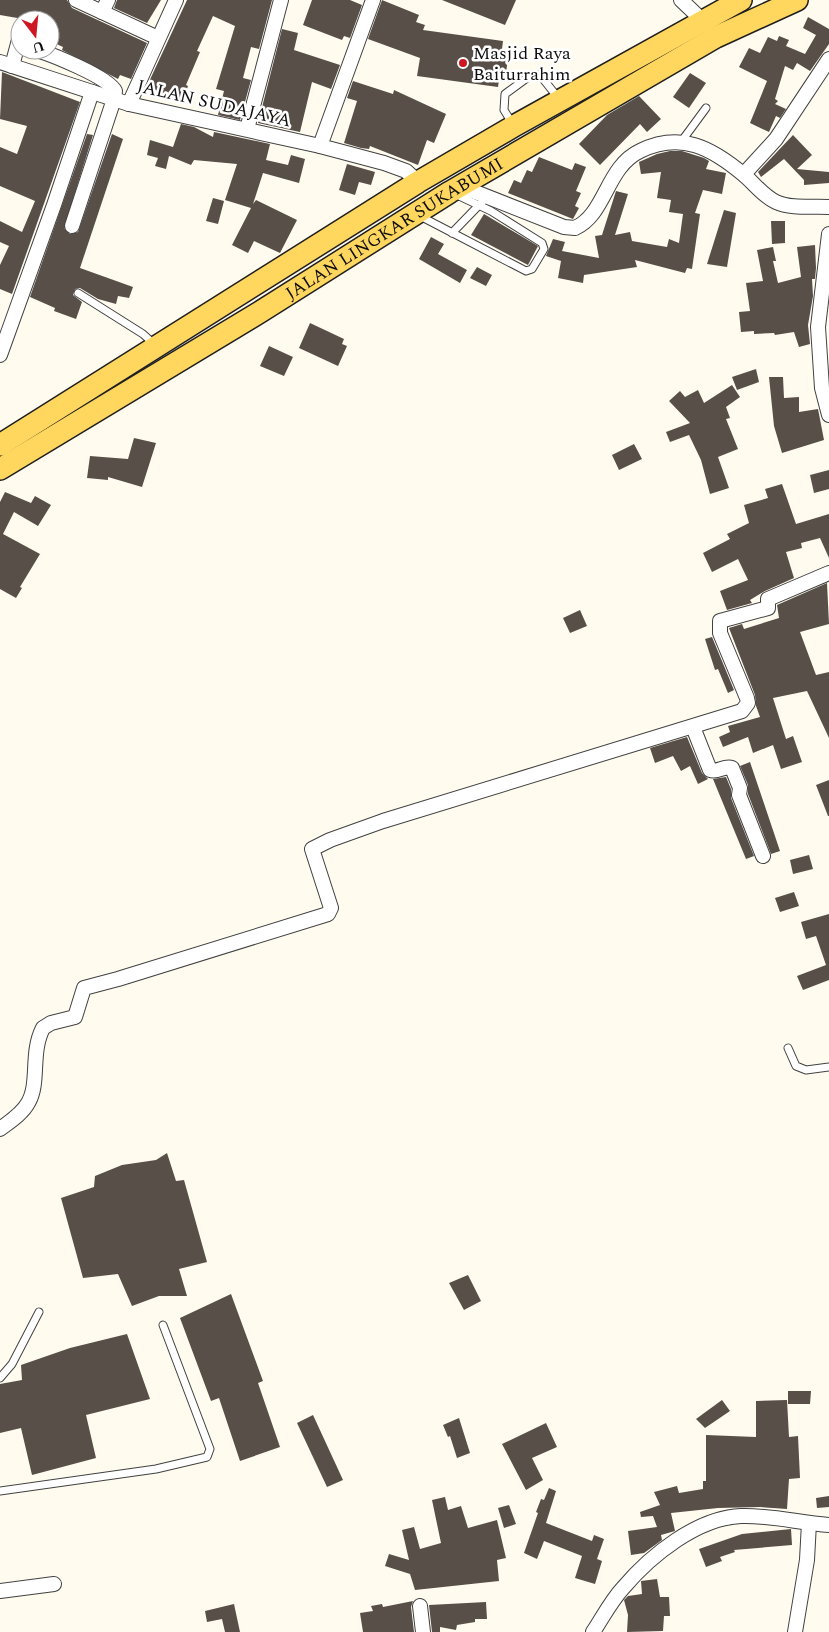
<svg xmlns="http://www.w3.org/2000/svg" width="829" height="1632" font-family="Spectral,serif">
	<rect width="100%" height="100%" fill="#fffcef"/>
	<g fill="#584f49">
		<path d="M0,0h67l5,8 75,35 -16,36 -11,-4 -2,4 -56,-29 1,-3 -13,-6v-21h-21l-29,-5z"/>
		<path d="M117,0h44l-14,23 -33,-15z"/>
		<path d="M187,0h85l-13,49 -8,-2 -8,31 8,2 -11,40 -22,-5 6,-24 -8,-2 19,-63 -22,-10 -16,35 3,1 -14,33 2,1 -6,16 -35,-16z"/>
		<path d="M312,0h38l12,5 -12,33 -6,-2 -2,4 -39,-15z"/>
		<path d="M382,0l37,15 -3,7 9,3 -2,5 80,11 -1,8 7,1 -4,31 -6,-1 -1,7 -81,-11 3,-18 -52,-19z"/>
		<path d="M442,0h74l-11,25z"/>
		<path d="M808,17l21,12v15l-19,27 -13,-8 -4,7 -8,-4 -10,33 3,2 -3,3 11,5 -6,9 -4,-2 -7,16 -19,-9 17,-42 -28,-14 10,-19 11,5 8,-16 9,4 2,-5 10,4 -3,6 19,8 11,-19 -13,-7z"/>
		<path d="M282,29l16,4 -4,17 46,15 -9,24 -19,-7 -12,50 -42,-9z"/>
		<path d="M2,72l78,30 -68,192 -12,-5v-24l9,-19 -9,-4v-21l22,11 13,-31 -35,-15v-39l17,7 10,-28 -27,-7z"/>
		<path d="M690,73l16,10 -17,25 -16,-11z"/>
		<path d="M353,81l40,13 1,-4 52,24 -12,29 -7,-3 -9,25 -48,-19 -1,3 -8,-1 -17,-5 13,-42 -10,-3z"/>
		<path d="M639,96l22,23 -14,13 -7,-8 -40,41 -21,-21 28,-29z"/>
		<path d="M181,124l13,3 19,10 1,-5 56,12 -4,16 22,5 3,-10 14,4 -6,24 -36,-10 -10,31 3,-4 41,20 -17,33 -26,-12 -6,12 -16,-8 19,-37 -26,-8 12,-36 -43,-4 -3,5 -22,-9 -3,13 -11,-3 3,-8 -11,-3 3,-15 23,7z"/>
		<path d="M87,134l6,1 -29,93 6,6 8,-2 34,-98 11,5 -43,129 53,19 -4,11 -11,-2 -2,8 -18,-5 -18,-11 -5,1 -2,6 9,7 -6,17 -22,-8 1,-3 -25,-11z"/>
		<path d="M793,135l19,20 -15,14 32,3v11l-25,2v-5l-20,-21 -23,18 -3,-5z"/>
		<path d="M670,151h12l22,7 5,3 -3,8 20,4 -4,21 -19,-4 -8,23 5,1 -8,55 -5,-1 -2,5 -50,-13 2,7 -53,8 -1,8 -25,-5 3,-17 -15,-5 7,-17 12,3 -3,9 37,7 -4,-22 7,-1 14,-44 12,3 -13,41 15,-3 2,9 35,6 2,-8 10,4 4,-29 -14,-2 2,-12 -14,-2 4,-26 -20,2 -2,-12 18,-8z"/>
		<path d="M539,157l33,13 3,-7 11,4 -10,24 5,2 -6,13 4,2 -6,11 -65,-26 6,-13 7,3 6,-13 5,2z"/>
		<path d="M347,164l28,8 -4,13 -12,-3 -4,13 -16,-5z"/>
		<path d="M213,198l11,3 -6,23 -12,-3z"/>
		<path d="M724,210l12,3 -9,54 -20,-3z"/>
		<path d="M484,214l54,32 -10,19 -57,-30z"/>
		<path d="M771,221h14v22l-13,1z"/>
		<path d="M431,237l13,7 -6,10 29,16 -7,13 -41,-24z"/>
		<path d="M815,245l1,23 -1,11h-3l1,17 -5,29 2,19 -11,3 -5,-15 -19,3 -1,-2 -20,1v-3l-13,1 -2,-20 11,-1 -4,-28 17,-2 -6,-31 16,-3 3,14h-3l5,22 23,-6 -4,-30z"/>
		<path d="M477,267l15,8 -6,11 -16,-8z"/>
		<path d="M310,323l34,16 -2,5 5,2 -9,20 -39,-18z"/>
		<path d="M269,346l24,11 -9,19 -24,-10z"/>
		<path d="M756,369l3,13 -22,8 -5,-13z"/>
		<path d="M769,377h14l1,21 15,-1v15l19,-3 6,31 -42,13 -8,-27z"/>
		<path d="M732,385l8,12 -14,10 4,11 -4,1 12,30 -20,8 11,31 -19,6 -9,-34 -12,-25 -19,7 -4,-10 24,-9 -21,-22 11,-10 5,6 13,-7 6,13z"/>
		<path d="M134,438l22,5 -14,44 -34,-10v3l-21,-2 3,-22 38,3z"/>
		<path d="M634,444l8,15 -23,11 -7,-15z"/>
		<path d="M829,470v19l-15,4 -4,-18z"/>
		<path d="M782,484l14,40 33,-10v44l-9,-20 -19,5 1,5 -16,4 8,26 -29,13 -15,9 2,3 -25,7 -7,-19 28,-11 -10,-21 -26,13 -9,-19 27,-14 -3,-5 22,-11 -5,-18 24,-7 -3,-9z"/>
		<path d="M5,492l26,11 4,-7 16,9 -13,21 -24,-14 -11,22 37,20 -20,33 2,1 -6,10 -16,-9v-87z"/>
		<path d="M827,583l2,41 -29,8 16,43 13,-3v66l-22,-47 -34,7 13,41 7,-3 9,26 -21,7 -8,-24 -20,8 -5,-16 -25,10 -4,-10 11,-5 -2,-6 32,-9 -4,-11 -1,-11 -26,-67 13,-4 2,5 35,-11 -2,-13z"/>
		<path d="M580,610l7,16 -17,7 -7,-15z"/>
		<path d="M712,637l22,53 -6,3 -10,-24 -3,1 -10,-31z"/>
		<path d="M687,737l15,36 6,6 -10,5 -8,-18 -9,5 -8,-15 -18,7 -5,-15z"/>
		<path d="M750,762l30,89 -9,3 -23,-60v-9l-8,-19z"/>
		<path d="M726,777l5,12v9l23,58 -8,3 -33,-80z"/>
		<path d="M829,780v36h-1l-12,-31z"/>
		<path d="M809,855l4,14 -20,5 -3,-14z"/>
		<path d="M794,892l5,14 -19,6 -5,-14z"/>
		<path d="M829,914v66l-26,10 -6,-14 29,-11 -10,-29 -10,3 -5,-17z"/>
		<path d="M167,1153l9,28 8,-1 23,82 -28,7 8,27h-28l-27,10 -14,-32 -35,4 -22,-80 33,-11 1,-11 27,-11 34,-5z"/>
		<path d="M468,1275l13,26 -17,9 -15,-27z"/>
		<path d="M231,1294l32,87 -5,2 22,64 -40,14 -21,-63 -8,3 -31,-83z"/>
		<path d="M127,1334l23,65 -64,16 10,43 -64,17 -11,-47 -21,5v-49l22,-4 -1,-15 49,-17z"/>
		<path d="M788,1391h23l-1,13h-22z"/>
		<path d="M722,1400l8,11 -25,17 -9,-9z"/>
		<path d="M787,1400l2,37 9,-1 2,42 -11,1 -2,30 -27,-2 -42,1 -47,5 4,18 -14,4 1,5 -18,13 -13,2 -3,-24 29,-4 -4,-11 -12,1 -1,-5 20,-7 -6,-13 23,-6 2,7 24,-4v-8h3v-46l50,2v-36z"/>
		<path d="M313,1415l30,65 -16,7 -30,-64z"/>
		<path d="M459,1418l11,35 -13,5 -7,-22 -2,1 -5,-12z"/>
		<path d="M546,1423l11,24 -25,11 11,22 -17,10 -24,-46z"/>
		<path d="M549,1488l7,3 -10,32 46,18 2,-6 10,4 -7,20 5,2 -7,23 -20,-6 7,-22 -38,-15 -7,18 -13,-6 14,-40 -2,-1 5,-13 3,1z"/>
		<path d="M829,1496v11l-12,1 -1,-10z"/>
		<path d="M445,1497l3,13 13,-4 7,22 29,-8 9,38 -9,2 2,21 -84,9 -5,-16 -25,-8 4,-12 20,6 -7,-30 12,-3 6,22 21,-6 -9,-43z"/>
		<path d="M509,1505l7,19 -12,4 -6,-20z"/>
		<path d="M791,1529l1,16 -58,5 1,2 -15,5 2,4 -16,6 -7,-18 43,-15z"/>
		<path d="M657,1579l3,18h9l1,19h-6l-1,15 -36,1 1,-17 -4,-15 4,-4 14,-2 -1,-13z"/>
		<path d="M413,1601l-2,6 3,25h-51l-3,-19 13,-2 -2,-5 11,-2 1,3z"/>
		<path d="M486,1602l1,17h-12v3l-18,3 -1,5 -16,-3v5h-8l-3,-27z"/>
		<path d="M234,1604l6,28h-15l-3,-13 -15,3 -2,-11z"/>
	</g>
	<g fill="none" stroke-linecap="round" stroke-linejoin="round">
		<defs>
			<g id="lane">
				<path d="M512,123l-8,-13 1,-16 26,-19h9l19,24"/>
				<path d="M681,142l25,-34"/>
				<path d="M418,215l108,56 6,-2 12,-20 -2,-6 -51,-32 -36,-17"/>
				<path d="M452,233l30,-31"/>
				<path d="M78,293l65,41 11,10"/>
				<path d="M788,1048l8,18 10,4 23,-3"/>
				<path d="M0,1378l12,-14 27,-52"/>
				<path d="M0,1491l156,-22 51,-12 3,-8 -47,-124"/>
			</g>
			<g id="street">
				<path d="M76,0l82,38"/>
				<path d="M681,0l21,20"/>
				<path d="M102,12l6,-12"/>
				<path d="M37,50c16,5 71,27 78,41l-1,8 -42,127"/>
				<path d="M0,62l129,42 191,42 64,17 22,8 12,11"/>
				<path d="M12,66l8,-30"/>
				<path d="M129,104l47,-104"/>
				<path d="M247,129l34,-129"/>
				<path d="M320,146l53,-146"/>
				<path d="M744,174l32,-35 53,-80"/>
				<path d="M460,186l104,41 11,1c31,-14 31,-61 65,-77 41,-20 72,-3 104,24 10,8 19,21 32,27 15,7 37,4 53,5"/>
				<path d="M829,234l-11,93 4,61 7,27"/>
				<path d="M0,355l54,-150 38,-113"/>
				<path d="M693,727l17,43c8,3 14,-5 22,-2l8,20 -1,7 24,61"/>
				<path d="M0,1129c9,-7 22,-15 28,-26 12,-20 2,-50 15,-75l8,-5 24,-6 9,-29 34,-9 210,-65 3,-6 -19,-59 18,-9 53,-19 359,-110 6,-8 -1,-5 -27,-65v-12l48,-13v-9l61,-26"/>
				<path d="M0,1591l54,-7"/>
				<path d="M420,1606l3,26"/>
				<path d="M593,1632c10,-15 18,-31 30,-44 28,-33 74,-70 118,-72 30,-1 59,7 88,9"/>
				<path d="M795,1632l12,-72 2,-37"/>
			</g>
			<g id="primary">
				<path d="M0,445l418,-263 96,-56 227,-126"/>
				<path id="s1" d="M0,469l260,-157 190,-120 266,-155 81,-37"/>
			</g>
		</defs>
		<use href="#lane" stroke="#414141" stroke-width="9"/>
		<use href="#street" stroke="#414141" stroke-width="16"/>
		<use href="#primary" stroke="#1f1f1f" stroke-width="24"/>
		<use href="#lane" stroke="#fff" stroke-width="7"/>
		<use href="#street" stroke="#fff" stroke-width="14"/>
		<use href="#primary" stroke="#ffd75f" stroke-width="21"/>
	</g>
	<circle fill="#cd1722" stroke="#fff" stroke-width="2" cx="463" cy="63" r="5"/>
	<g text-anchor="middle" stroke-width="5" stroke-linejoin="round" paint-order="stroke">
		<g font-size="18" fill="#0e0e0e" stroke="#fff" text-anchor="start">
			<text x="473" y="59">Masjid Raya<tspan x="473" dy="21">Baiturrahim</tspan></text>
		</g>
		<g font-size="18" fill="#0e0e0e" stroke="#fff">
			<text transform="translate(214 103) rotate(13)" y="6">JALAN SUDAJAYA</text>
			<text dy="6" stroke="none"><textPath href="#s1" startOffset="462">JALAN LINGKAR SUKABUMI</textPath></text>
		</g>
	</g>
	<g transform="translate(35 35) rotate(164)"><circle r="24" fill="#ffffff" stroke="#9f9f9f"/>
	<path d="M0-4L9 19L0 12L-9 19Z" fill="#cd1722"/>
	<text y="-8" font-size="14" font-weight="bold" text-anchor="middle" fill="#0e0e0e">U</text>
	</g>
</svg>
